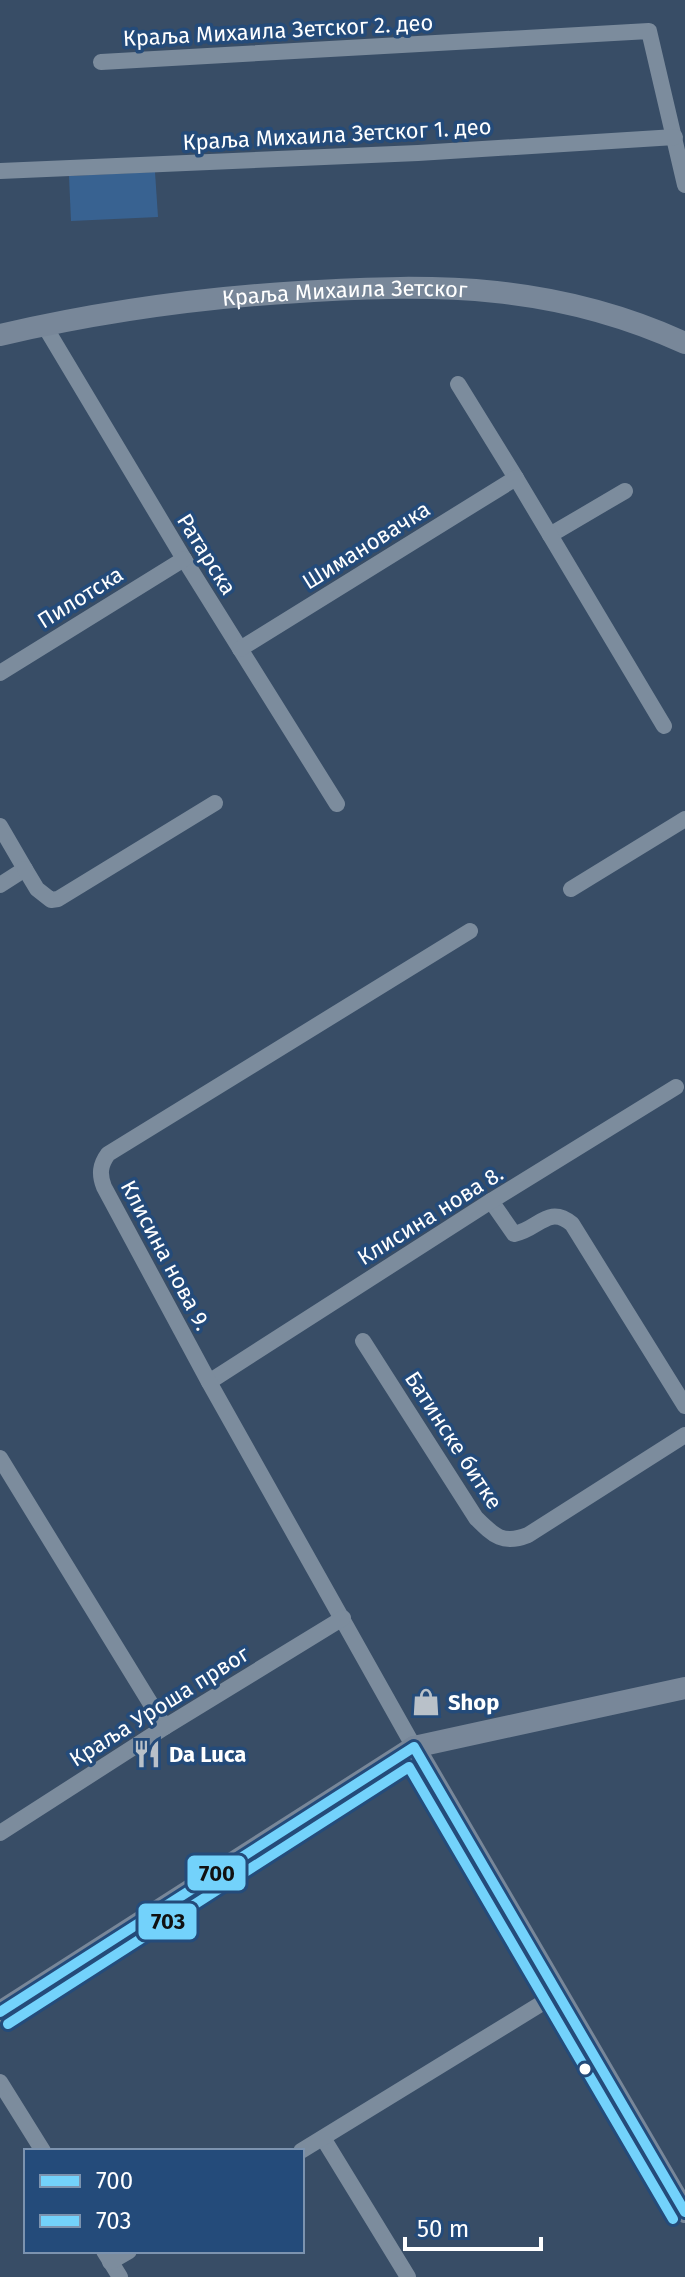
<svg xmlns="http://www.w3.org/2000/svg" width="685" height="2277" font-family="'Fira Sans',sans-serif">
	<rect width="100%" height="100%" fill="#384d66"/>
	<path fill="#386291" d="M155,172l3,45 -87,4 -2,-45z"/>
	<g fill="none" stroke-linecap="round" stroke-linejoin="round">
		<g stroke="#7c8c9d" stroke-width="16">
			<path d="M101,62l548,-31 36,154"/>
			<path d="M0,171l418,-18 257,-16"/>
			<path d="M44,325l140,234 153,245"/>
			<path d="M458,384l58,94"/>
			<path d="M550,535l75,-44"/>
			<path d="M240,649l276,-171 148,248"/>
			<path d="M0,673l184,-114"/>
			<path d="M0,826l25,43 -25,16"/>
			<path d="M25,869l12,20 14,11 7,-1 157,-96"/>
			<path d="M571,889l114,-70"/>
			<path d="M491,1201l23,33c24,-4 34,-30 58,-10l113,182"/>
			<path d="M363,1341l113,177c18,18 27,27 52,17l157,-100"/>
			<path d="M209,1382l282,-181 185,-114"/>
			<path d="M0,1458l165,269"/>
			<path d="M414,1747l-205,-365 -105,-195c-5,-13 -4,-22 4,-33l362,-223"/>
			<path d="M0,1833l165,-106 178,-109"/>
			<path d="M0,2082l43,69"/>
			<path d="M323,2138l85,139"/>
			<path d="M301,2151l256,-157"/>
			<path d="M104,2251l16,26"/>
			<path d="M110,2262l19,-11"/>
		</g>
		<g stroke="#788799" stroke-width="22">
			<path id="s1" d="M0,335c99,-23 198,-37 299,-43 140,-9 257,-8 386,51"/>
			<path d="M414,1747l271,465"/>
			<path d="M0,2012l414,-265 271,-59"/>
		</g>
		<defs>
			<path id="bus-1" d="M0,2012l414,-265 271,465"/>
			<path id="bus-2" d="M8,2024l401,-257 264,452"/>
		</defs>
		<use href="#bus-1" stroke="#244b7a" stroke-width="16"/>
		<use href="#bus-2" stroke="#244b7a" stroke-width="16"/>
		<use href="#bus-1" stroke="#73d2fb" stroke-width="10"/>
		<use href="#bus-2" stroke="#73d2fb" stroke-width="10"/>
	</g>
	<defs>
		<symbol id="shop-bare" viewBox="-9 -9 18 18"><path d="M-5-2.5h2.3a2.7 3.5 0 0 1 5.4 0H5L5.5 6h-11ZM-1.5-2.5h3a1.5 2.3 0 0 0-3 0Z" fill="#b9c1c9" stroke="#244b7a" stroke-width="2.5" paint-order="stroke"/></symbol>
		<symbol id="restaurant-bare" viewBox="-9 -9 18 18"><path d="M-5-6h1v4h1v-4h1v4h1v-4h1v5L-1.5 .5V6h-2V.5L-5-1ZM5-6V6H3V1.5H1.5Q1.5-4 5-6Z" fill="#b9c1c9" stroke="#244b7a" stroke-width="2.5" paint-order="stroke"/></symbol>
	</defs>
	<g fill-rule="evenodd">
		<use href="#shop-bare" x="406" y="1682" width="40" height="40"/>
		<use href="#restaurant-bare" x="127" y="1734" width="40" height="40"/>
	</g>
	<circle fill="#fff" stroke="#244b7a" stroke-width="3" cx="585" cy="2069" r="7"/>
	<g text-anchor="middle" stroke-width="7" stroke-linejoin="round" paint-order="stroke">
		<g font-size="22" fill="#fff" stroke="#244b7a">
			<text transform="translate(278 30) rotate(-3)" y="8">Краља Михаила Зетског 2. део</text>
			<text transform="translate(337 134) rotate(-3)" y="8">Краља Михаила Зетског 1. део</text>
			<text dy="8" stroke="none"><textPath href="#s1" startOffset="348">Краља Михаила Зетског</textPath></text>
			<text transform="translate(366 545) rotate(-32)" y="8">Шимановачка</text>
			<text transform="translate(207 554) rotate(58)" y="8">Ратарска</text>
			<text transform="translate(80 597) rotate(-32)" y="8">Пилотска</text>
			<text transform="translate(430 1215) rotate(-32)" y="8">Клисина нова 8.</text>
			<text transform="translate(166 1255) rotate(62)" y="8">Клисина нова 9.</text>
			<text transform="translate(454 1440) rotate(57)" y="8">Батинске битке</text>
			<text transform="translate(159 1706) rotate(-32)" y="8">Краља Уроша првог</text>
		</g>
		<g font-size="22" font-weight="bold" fill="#fff" stroke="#244b7a" text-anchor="start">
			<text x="448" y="1710">Shop</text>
			<text x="169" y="1762">Da Luca</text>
		</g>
	</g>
	<g stroke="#244b7a" stroke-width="3">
		<rect x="186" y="1854" width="61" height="38" rx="8" fill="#73d2fb"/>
		<rect x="137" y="1902" width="61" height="39" rx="8" fill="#73d2fb"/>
	</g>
	<g font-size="22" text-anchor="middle" font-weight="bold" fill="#111">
		<text x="217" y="1881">700</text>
		<text x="168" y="1929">703</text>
	</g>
	<rect x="24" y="2149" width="280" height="104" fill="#244b7a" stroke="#7c93af" stroke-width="2"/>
	<rect x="40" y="2175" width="40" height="12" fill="#73d2fb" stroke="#7c93af" stroke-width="2"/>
	<text x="96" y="2189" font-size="24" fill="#ffffff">700</text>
	<rect x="40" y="2215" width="40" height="12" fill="#73d2fb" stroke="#7c93af" stroke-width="2"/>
	<text x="96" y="2229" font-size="24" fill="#ffffff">703</text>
	<path d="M405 2237v12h136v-12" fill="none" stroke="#ffffff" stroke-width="4"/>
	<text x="417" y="2237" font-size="24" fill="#ffffff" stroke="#244b7a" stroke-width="6" paint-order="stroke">50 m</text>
</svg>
